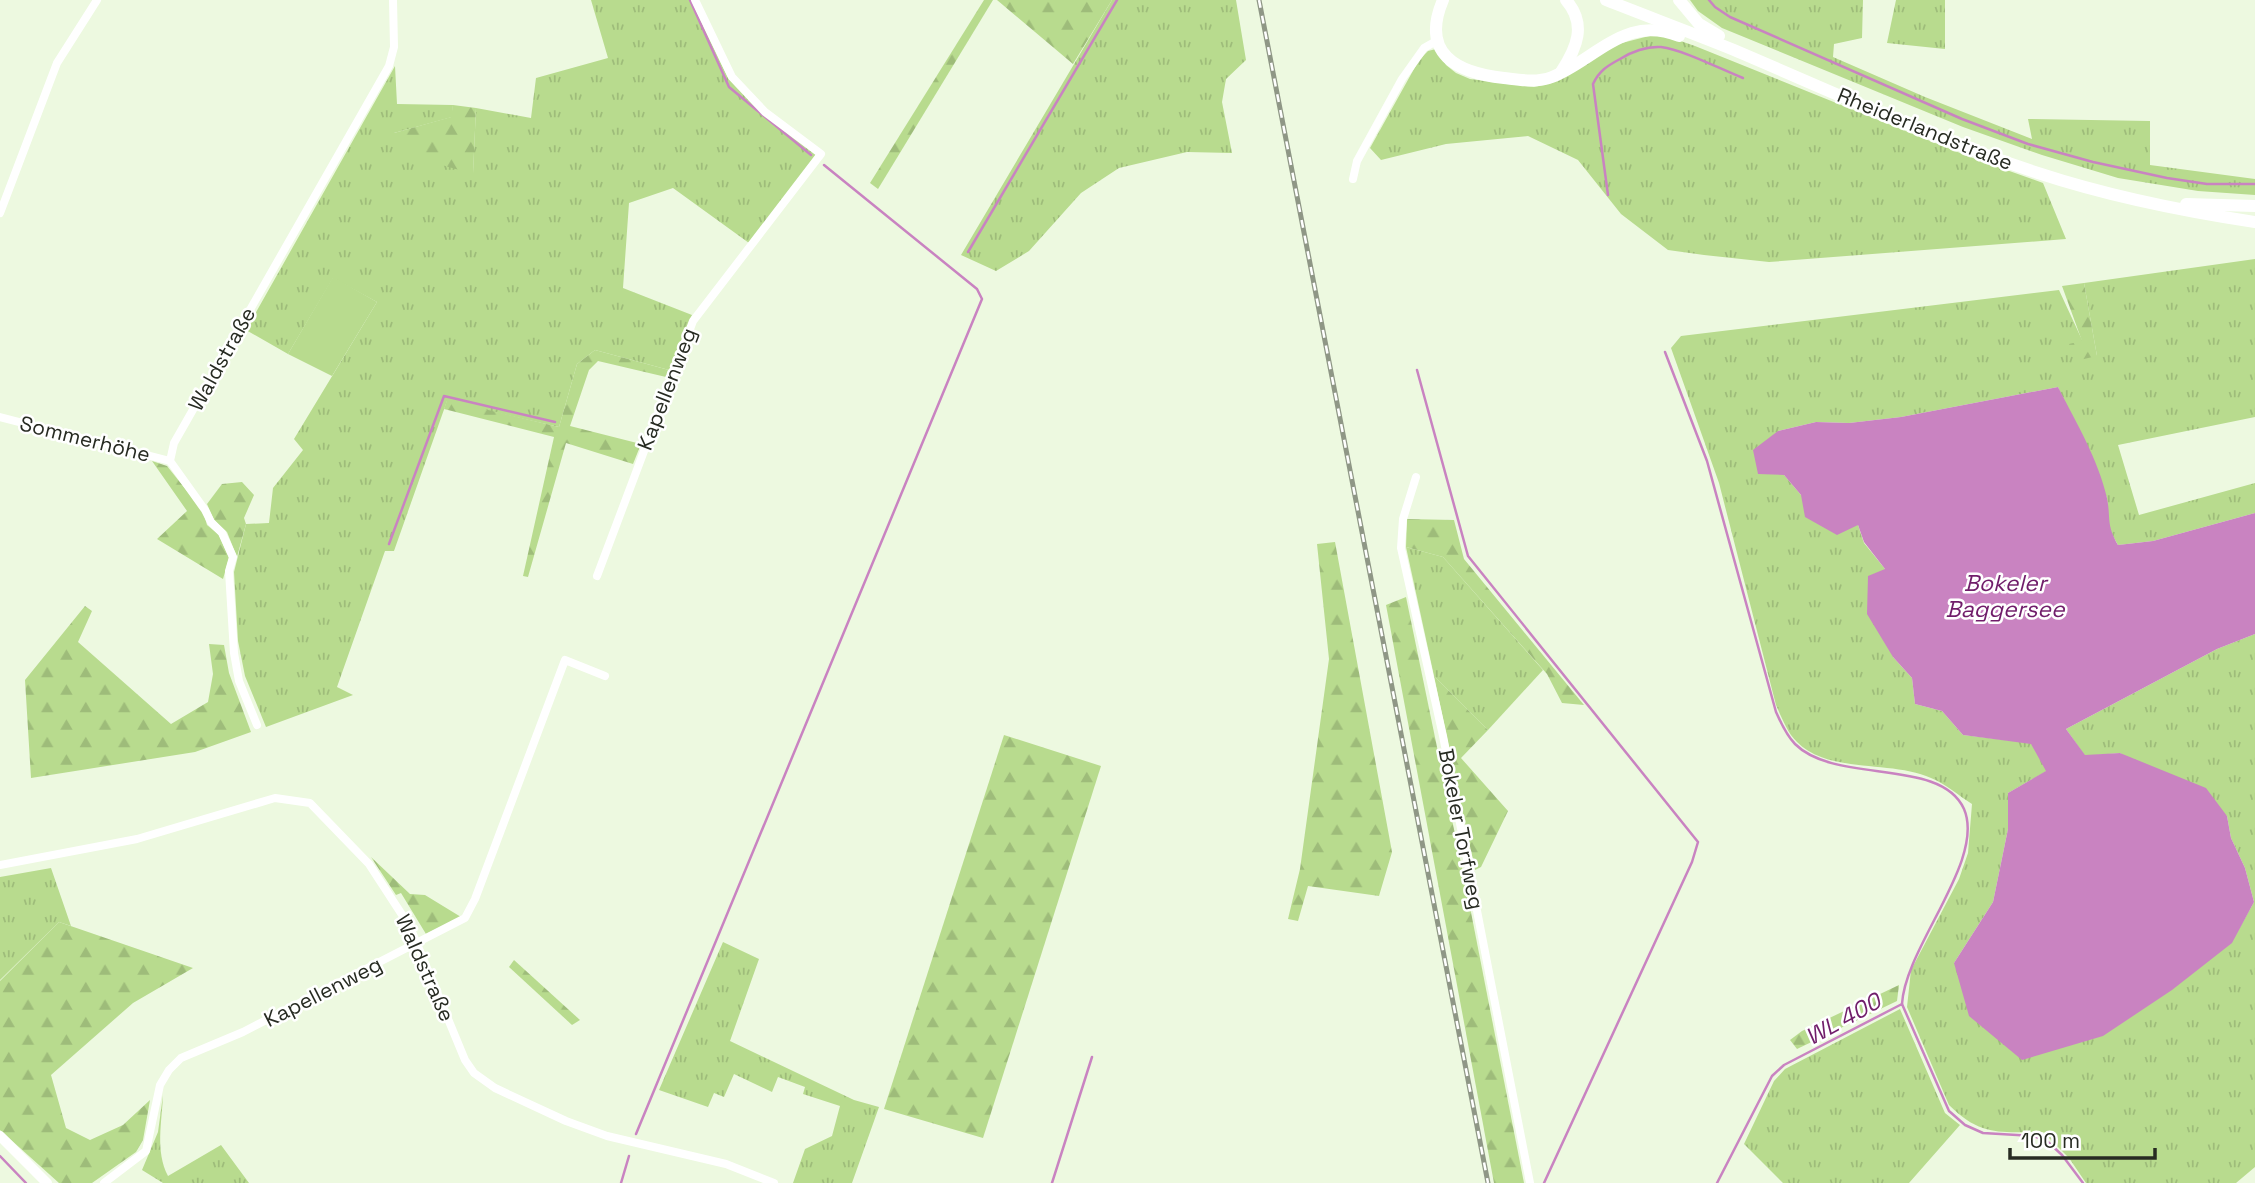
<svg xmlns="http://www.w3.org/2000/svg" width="2255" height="1183" font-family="'Space Grotesk',sans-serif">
	<defs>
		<pattern id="grass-tufts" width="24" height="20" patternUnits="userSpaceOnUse" patternTransform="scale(1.75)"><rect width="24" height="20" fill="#b8db8e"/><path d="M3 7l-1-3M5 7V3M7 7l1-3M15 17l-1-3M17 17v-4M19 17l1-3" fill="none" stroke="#9ebc7a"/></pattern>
		<pattern id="forest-firs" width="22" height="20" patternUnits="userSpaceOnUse" patternTransform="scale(1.75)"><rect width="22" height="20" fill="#b8db8e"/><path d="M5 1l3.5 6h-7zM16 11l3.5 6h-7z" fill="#9ebc7a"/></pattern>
	</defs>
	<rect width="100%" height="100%" fill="#edf9e0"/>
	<g fill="url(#grass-tufts)">
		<path d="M591,0h100l37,78 88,77 -67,88 -76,-55 -44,15 -6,85 69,27 -23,55 -74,-20 -18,14 -18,63 -112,-26 -53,150h-9l-48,136 16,8 -87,32 -21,-51 -7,-35 -4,-69 12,-48 23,-1 4,-35 30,-38 -9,-11 83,-137 -44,-24 -45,76 -42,-24 149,-264 2,38 56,1 -1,12 -58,16 79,40 3,-65 55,10 5,-40 72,-20z"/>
		<path d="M1112,0h124l10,60 -20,19 -4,23 10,51 -45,-1 -68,16 -38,25 -52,58 -33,20 -35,-16z"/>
		<path d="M1690,0h173l-1,38 -28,6 -1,13 92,40 107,42 -4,-20 122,2v44l105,14v16l-57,-4 -80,-13 -76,-23 -79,-28 -241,-99 -24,-17z"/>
		<path d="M1896,0h49v49l-58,-6z"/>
		<path d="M1653,35l16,2 26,9 275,111 73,26 23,56 -297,23 -65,-7 -36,-5 -47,-36 -43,-54 -50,-24 -82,8 -65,16 -11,-12 49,-88 9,-9 8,-2 10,16 10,8 14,6 64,8 18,-4 66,-39z"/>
		<path d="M2255,259v158l-137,28 21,70 116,-32v30l-102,28 -35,4 -9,-16 -2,-31 -49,-111 -157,30 -52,6 -33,-1 -38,9 6,44 17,20 57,30 6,18 21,26 8,88 19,21 3,26 27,7 21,24 68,8 16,28 -39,22v36l-15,73 -39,61 277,-20 23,-41 -9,-34 -14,-30 -4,-22 -107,-63 -35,3 -19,-27 151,-80 38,-15v533l-19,16h-150l-17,-25 -26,-26c-42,0 -62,5 -94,-27l-42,-98 4,-37 48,-91 9,-26 4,-49c-13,-8 -26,-20 -41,-26 -39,-18 -103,-4 -134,-36 -10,-10 -15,-24 -21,-37l-57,-222 -48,-135 10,-12 378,-46 24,52 14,14 -13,-73z"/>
		<path d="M1406,547l37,10 100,113 -55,60 -54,-54z"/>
		<path d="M51,868l20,58 -12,-4 -59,58v-103z"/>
		<path d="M723,942l36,17 -29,82 124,59 25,7 -27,76h-59l12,-34 27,-13 8,-30 -37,-12 2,-7 -27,-10 -6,15 -38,-18 -10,23 -10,-4 -6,14 -49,-17z"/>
		<path d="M1900,1009l45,104 15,12 -51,58h-126l-39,-39 30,-63 11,-12z"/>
		<path d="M163,1095c-1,27 -8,56 5,81l53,-31 28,38h-86l-21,-13 16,-38z"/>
	</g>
	<g fill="url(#forest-firs)">
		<path d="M984,0h9l-115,189 -8,-6z"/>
		<path d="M997,0h115l-39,64z"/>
		<path d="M453,105l23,3 -3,66 -59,-17 -21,-17 1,-7 57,-16z"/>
		<path d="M2084,283l13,73 -22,5 -6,-17 13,-3 -20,-55z"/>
		<path d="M595,350l74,20 -3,7 -68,-16 -9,9 -19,56 71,18 -8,20 -67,-21 -38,134 -5,-1 31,-139 -110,-28 3,-9 112,27 18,-63z"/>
		<path d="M152,461l15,5 36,45 4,14 12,10 10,23 -6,21 -66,-40 30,-28z"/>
		<path d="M242,482l12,13 -10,23 2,6 -9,33 -10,-25 -13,-12 -7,-16 15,-20z"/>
		<path d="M1407,519l47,1 10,39 120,146 -22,-2 -15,-29 -104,-117 -37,-10z"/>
		<path d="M1335,542l57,310 -13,44 -71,-10 -10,35 -10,-2 12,-50 29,-210 -12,-115z"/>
		<path d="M1406,597l62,300 56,286h-30l-108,-578z"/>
		<path d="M85,606l7,5 -14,31 93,82 37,-22 5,-28 -4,-30 15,1 5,28 22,59 -56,20 -164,26 -6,-98z"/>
		<path d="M1434,676l54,54 -27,28 47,53 -27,56 -6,3z"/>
		<path d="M1004,735l97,31 -118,372 -99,-29z"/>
		<path d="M371,857l39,37 15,1 36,22 -35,17 -25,-41 -5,2z"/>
		<path d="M59,922l134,46 -60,35 -82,72 15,53 24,12 33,-15 27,-25 -7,40 -7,12 -44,31h-33l-59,-53v-149z"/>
		<path d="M514,960l66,60 -8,5 -63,-58z"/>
		<path d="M1899,985l-2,16 -100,48 -7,-9 12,-9z"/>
	</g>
	<path fill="#b8db8e" d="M333,277l44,25 -45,74 -44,-22z"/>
	<path fill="#c983c1" d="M2058,387c18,35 40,72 49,111 4,21 -1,26 11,47l35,-4 102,-28v121l-38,15 -151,80 19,26 35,-2 86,35 21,28 4,22 14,30 9,34 -22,41 -60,47 -69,46 -81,24 -53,-44 -15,-53 39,-61 15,-73v-36l38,-22 -15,-27 -68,-9 -21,-24 -27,-7 -3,-26 -19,-21 -26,-43 1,-38 17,-7 -21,-27 -6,-17 -21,10 -32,-18 -4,-22 -17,-20 -26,-1 -5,-24 25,-19 38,-9 33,1 52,-6z"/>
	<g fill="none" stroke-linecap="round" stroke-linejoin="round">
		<g stroke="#c983c1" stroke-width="2.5">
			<path d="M690,0l39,87 82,68"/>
			<path d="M1709,0l6,7 15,10 232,102 66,25 65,18 74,16 40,6h48"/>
			<path d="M1608,195l-15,-111c6,-13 14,-18 27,-25 11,-7 27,-13 41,-12 23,3 59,22 82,31"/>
			<path d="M968,252l149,-252"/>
			<path d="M1665,352l42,109 69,251c5,11 10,23 19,32 41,41 146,13 169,65 22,51 -59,138 -62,195"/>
			<path d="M1417,370l51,186 230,286 -6,20 -148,321"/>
			<path d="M389,544l55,-148 111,26"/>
			<path d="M636,1134l346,-835 -5,-10 -153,-124"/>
			<path d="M0,1156l26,27"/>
			<path d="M621,1183l8,-27"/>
			<path d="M1052,1183l40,-126"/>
			<path d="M1717,1183l55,-107 12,-11 118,-61 47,107 16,14 18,8 51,3 14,6 14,13 21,28"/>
		</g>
		<g stroke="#fff" stroke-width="8">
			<path d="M1353,179l4,-18 45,-82 22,-31 14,-8"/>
			<path d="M0,213l57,-150 40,-63"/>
			<path d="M0,417l170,44"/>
			<path d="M1416,477l-13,42 -2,29 42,188 87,447"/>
			<path d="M597,576l96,-255 128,-167 -56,-42 -33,-35 -37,-77"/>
			<path d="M257,725l-18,-44 -5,-28 -5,-82 4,-14 -11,-24 -11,-11 -6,-12 -35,-49 4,-18 215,-377 5,-19 -1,-47"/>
			<path d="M0,865l137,-26 138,-41 35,5 59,61 41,63 55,133 9,13 21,15 71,33 41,15 119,28 48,19"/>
			<path d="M104,1183l42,-32 14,-66 9,-15 12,-12 62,-26 222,-114 10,-19 90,-239 40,16"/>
		</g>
		<path stroke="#fff" stroke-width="10" d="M0,1136l47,47"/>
		<g stroke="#fff" stroke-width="12">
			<path d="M1443,0c-23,54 14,73 61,78 17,2 32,5 48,-1 28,-11 51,-35 80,-44 16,-5 32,-3 47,3"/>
			<path d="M1606,0c43,17 86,33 128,50 101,43 200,89 304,123 70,23 144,38 217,49"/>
			<path d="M1679,0l20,24 20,12"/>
			<path d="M1561,72c16,-24 26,-48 5,-72"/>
			<path d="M2186,204l69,2"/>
		</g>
		<defs>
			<path id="rail" d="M1259,0l229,1183"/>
		</defs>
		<use href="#rail" stroke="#8f9786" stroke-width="5"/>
		<use href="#rail" stroke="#fff" stroke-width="2.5" stroke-dasharray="8" stroke-linecap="butt"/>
	</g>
	<g text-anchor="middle" stroke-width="5" stroke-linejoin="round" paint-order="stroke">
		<g font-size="21" fill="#272b22" stroke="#fff">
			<text transform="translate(1925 129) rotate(22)" y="7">Rheiderlandstraße</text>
			<text transform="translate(222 359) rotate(-61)" y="7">Waldstraße</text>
			<text transform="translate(667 389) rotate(-69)" y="7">Kapellenweg</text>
			<text transform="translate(85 439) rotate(14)" y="7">Sommerhöhe</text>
			<text transform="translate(1461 829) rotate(79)" y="7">Bokeler Torfweg</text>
			<text transform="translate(425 968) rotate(66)" y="7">Waldstraße</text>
			<text transform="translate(323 992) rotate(-27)" y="7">Kapellenweg</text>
		</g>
		<g font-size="23" font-style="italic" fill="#701d6a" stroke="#fff">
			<text x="2005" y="591">Bokeler<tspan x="2005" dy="26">Baggersee</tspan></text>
			<text transform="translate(1843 1019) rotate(-29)" y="8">WL 400</text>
		</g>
	</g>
	<path d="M2010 1148v10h145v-10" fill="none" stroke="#272b22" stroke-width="3.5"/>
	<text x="2021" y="1148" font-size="21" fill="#272b22" stroke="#ffffff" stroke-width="5" paint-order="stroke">100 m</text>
</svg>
